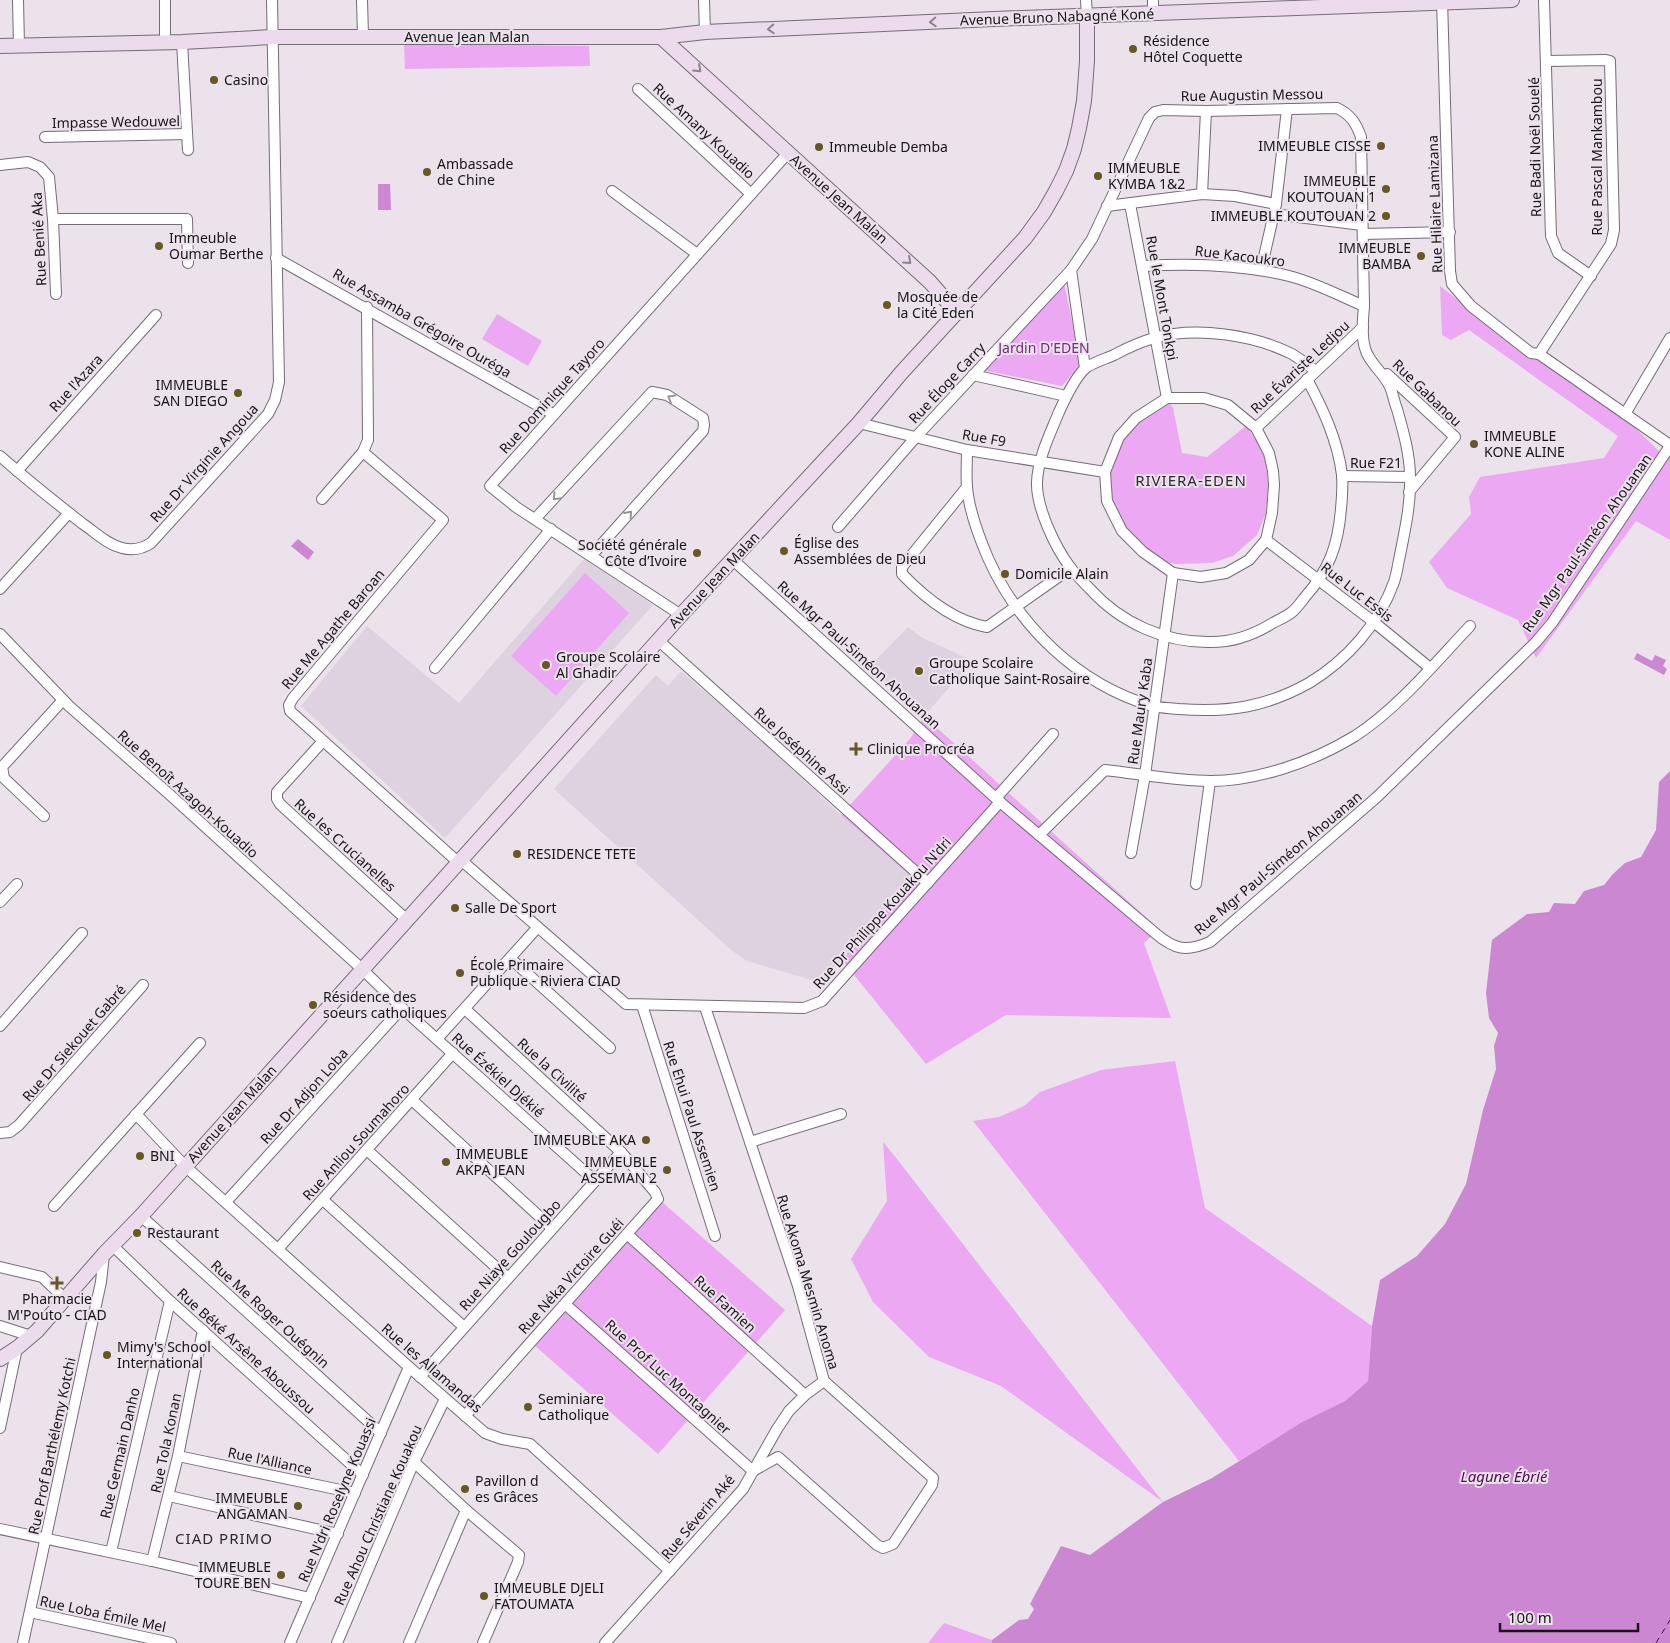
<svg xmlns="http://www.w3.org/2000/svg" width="1670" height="1643" font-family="'Noto Sans',sans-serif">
	<rect width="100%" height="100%" fill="#ebe2eb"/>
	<g fill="#dfd2e0">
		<path d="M584,559l69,46 -208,233 -144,-132 66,-80 92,77z"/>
		<path d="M908,627l13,10 52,24 -49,55 -55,-49z"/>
		<path d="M681,671l72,62 88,82 73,64 -92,104 -75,-22 -16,-11 -177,-161 102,-114 12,11z"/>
	</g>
	<g fill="#eca8f2">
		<path d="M404,44l185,2 1,20 -185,3z"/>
		<path d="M1063,278l18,86 -19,22 -80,-16z"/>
		<path d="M1440,286l90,69 55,24 77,75 8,-1v87l-34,-19 -100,137 -18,-38 -71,-32 -18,-26 42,-48 -2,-17 11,-20 124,-19 14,-22 -149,-106 -18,10 -9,-5z"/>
		<path d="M497,314l45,27 -14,25 -46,-27z"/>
		<path d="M1169,402l4,6 9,45 25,4 39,-31 13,18 7,16 2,25 -2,28 -9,22 -24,21 -21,7 -36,1 -9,-2 -21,-13 -21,-21 -14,-28 -2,-24 13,-37 16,-20z"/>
		<path d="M585,573l44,40 -73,83 -45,-40z"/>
		<path d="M924,716l235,213 -15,14 27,75 -165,-3 -80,49 -84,-104 72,-81 -73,-64 69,-76z"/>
		<path d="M1175,1061l30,147 167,118 -4,55 -23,20 -43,21 -63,39 -266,-340 26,-4 25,-11 16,-14 61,-22z"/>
		<path d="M883,1142l10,12 270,348 -162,-116 -72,-29 -56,-55 -22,-43 36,-58z"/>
		<path d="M661,1201l124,109 -127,144 -124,-109z"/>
		<path d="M944,1623l48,17v3h-64z"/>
	</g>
	<g fill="#cc87d2">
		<path d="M378,184h12l1,26h-13z"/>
		<path d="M298,539l16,13 -6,8 -17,-14z"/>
		<path d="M1637,653l15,8 3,-6 11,5 -3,6 4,3 -3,6 -30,-16z"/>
		<path d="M1670,771v872h-678v-3l27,-20 9,-1 6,-10 -4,-5 31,-58 29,9 73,-53 49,-24 90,-56 43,-21 23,-20 4,-55 8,-46 37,-24 28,-32 21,-40 17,-74 13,-41 -2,-23 4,-13 -9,-15 -3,-25 6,-53 35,-26 22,-2 5,-9 21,1 9,-13 20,-6 9,-11 12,-11 16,-6 15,-27 3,-48z"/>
	</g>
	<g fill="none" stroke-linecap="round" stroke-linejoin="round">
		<path stroke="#4d0d53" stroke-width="1" stroke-dasharray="6 5" stroke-linecap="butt" d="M1656,1643l14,-23"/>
		<defs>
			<g id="street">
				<path d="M18,0l1,46"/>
				<path d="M165,0v42"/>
				<path d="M362,0l1,36"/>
				<path d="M704,0l1,32"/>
				<path d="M1086,0l1,16"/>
				<path d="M1153,0v13"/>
				<path d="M1442,0l8,271 2,13 19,22 60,47 8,1 131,91"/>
				<path d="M1544,0l7,236 7,17 33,23"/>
				<path d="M182,42l6,108"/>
				<path d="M638,89l113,105"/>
				<path d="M45,137l142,-3"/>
				<path d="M0,165l28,-3 12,5 9,10 4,42 3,75"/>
				<path d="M612,191l85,63"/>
				<path d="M1202,194l4,-83"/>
				<path d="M1130,204l37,194"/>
				<path d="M1107,206l95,-12 33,2 41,8"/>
				<path d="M1274,214l88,11"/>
				<path d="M53,219h134l1,44"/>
				<path d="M1363,234l87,-2"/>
				<path d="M276,258l277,156"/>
				<path d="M1071,270l14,98"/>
				<path d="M1261,270l15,-66 11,-95"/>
				<path d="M1539,354l72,-110 3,-14 -4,-169 -4,-1 -59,1"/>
				<path d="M1387,374l68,63 -46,55"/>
				<path d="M973,375l93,21"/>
				<path d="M1307,379c16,30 31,62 35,96 1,11 0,23 -1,34 -3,37 -12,61 -36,88 -4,5 -8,11 -13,15 -6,5 -14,8 -21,12 -18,11 -39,18 -60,18 -46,1 -90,-19 -121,-53 -7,-7 -14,-14 -20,-22 -15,-20 -34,-60 -33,-85 1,-24 13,-48 22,-70 5,-11 18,-38 28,-45 8,-5 18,-8 27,-12 13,-7 26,-13 40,-17 42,-12 100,-3 138,16 8,5 16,11 24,17"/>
				<path d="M1167,398h37l24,7 28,23 13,25 4,18 1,14 -2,28 -6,27 -17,20 -23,13 -25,4 -28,-4 -30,-21 -21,-21 -15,-30 -2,-29 14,-35 17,-19z"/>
				<path d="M1625,414l45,-76"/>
				<path d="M859,423l108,27 138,22"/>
				<path d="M1256,428l107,-101"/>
				<path d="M967,450c0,12 -1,25 0,37 2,24 12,50 21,71 31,69 90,126 164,148 8,2 18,2 27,3 49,4 87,-2 130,-26 38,-23 70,-59 85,-101 3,-9 4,-18 6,-27 5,-25 11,-52 10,-78 0,-23 -7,-47 -13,-68 -3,-7 -4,-16 -7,-22 -6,-14 -22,-25 -25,-39 -4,-13 -2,-29 -1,-42 -24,-10 -50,-24 -75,-30 -48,-12 -97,-13 -146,-10"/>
				<path d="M363,452l80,68 -150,178 -4,7 1,6 169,152"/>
				<path d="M0,456c27,24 55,46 83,68 13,9 24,20 39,24 11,3 20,1 29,-5l117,-129 7,-14 4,-18 -7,-382"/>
				<path d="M17,471l139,-156"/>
				<path d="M1342,476l68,1"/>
				<path d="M967,487l-65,80v7c23,24 51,47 85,53l84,-59"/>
				<path d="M322,499l41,-47 5,-12 -1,-133"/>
				<path d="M535,519l117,-127 15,3 36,23 1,7 -1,6 -112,125"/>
				<path d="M838,527l77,-89 156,-168 21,-31 57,-121 6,-6 8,-2 43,1 131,-3c14,7 19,15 24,29l3,169"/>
				<path d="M1266,540l109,83 55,45"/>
				<path d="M733,560l267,242 155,131c20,17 31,19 55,9l167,-145 159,-155 16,-19 118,-177"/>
				<path d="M0,589l69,-76"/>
				<path d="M681,615l-165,-108 -26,-21 298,-333"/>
				<path d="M0,634l69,72 99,87 194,176 40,39 193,173"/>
				<path d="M658,640l270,243"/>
				<path d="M435,668l116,-139"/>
				<path d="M323,741l-46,51v7l3,5 127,116"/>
				<path d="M996,798l57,-64"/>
				<path d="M44,816l-40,-38 -2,-11 61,-67"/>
				<path d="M1039,835l66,-65c35,4 71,11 106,11 24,0 48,-5 71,-12 26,-8 50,-19 73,-33 42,-27 81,-74 115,-110"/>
				<path d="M1131,853l14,-78 28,-202"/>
				<path d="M461,860l165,144 178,4 18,-7 178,-199"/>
				<path d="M1196,884l14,-103"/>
				<path d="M0,902l17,-18"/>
				<path d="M511,959l99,89"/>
				<path d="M642,1005l73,231"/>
				<path d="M465,1009l156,143 34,40 3,7 -193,217"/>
				<path d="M0,1026l82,-93"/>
				<path d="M437,1039l100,-111"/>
				<path d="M412,1100l140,128"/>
				<path d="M136,1114l49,52 224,201 76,66 17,6 28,5 140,127"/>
				<path d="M0,1133l10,-1 9,-7 124,-140"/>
				<path d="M750,1142l91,-28"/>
				<path d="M367,1150l141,128"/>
				<path d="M323,1200l141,127"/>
				<path d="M226,1202l176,-194"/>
				<path d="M54,1206l146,-163"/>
				<path d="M141,1216l240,217"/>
				<path d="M627,1234l178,161"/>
				<path d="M112,1245l58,56 193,174"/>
				<path d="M278,1249l175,-196"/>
				<path d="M0,1267l42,10 22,21"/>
				<path d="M565,1304l188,167 25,-14 99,88 6,3 10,-4 39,-59 1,-7 -109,-97 -26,-95 -93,-279"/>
				<path d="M0,1326l31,10"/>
				<path d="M420,1377l201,-225"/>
				<path d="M0,1428l17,-80"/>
				<path d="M178,1456l177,37"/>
				<path d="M414,1462l52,48 53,45 -1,7 -35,81"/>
				<path d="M169,1496l169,38"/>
				<path d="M0,1529l152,32 158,37"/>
				<path d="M111,1552l59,-251"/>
				<path d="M152,1561l26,-105 25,-126"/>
				<path d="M30,1612l141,31"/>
				<path d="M23,1643l78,-361 3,-28"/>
				<path d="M290,1643l119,-276"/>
				<path d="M337,1643l77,-181 31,-63"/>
				<path d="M409,1643l57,-133"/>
				<path d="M605,1643l138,-154 34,-60 12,-18 16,-16 19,-14"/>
			</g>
			<g id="secondary">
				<path d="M661,37l269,245 27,31"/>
				<path d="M0,46l182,-4 90,-5h389l44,-5 289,-13 518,-19"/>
				<path d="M0,1359l17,-11 20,-17 67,-77 37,-38 540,-601 178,-192 43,-51 123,-134 19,-26 12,-21 10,-20 8,-22 5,-21 5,-27 3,-40v-45"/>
			</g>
		</defs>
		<use href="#street" stroke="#756d75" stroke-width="12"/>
		<use href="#secondary" stroke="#756d75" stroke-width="16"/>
		<use href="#street" stroke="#fff" stroke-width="10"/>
		<use href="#secondary" stroke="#ecdaed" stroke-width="14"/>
	</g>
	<defs><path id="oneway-chevron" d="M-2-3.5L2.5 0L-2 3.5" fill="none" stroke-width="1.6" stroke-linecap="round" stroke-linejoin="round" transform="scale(1.25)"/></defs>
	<g stroke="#8d818d">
		<use href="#oneway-chevron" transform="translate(933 22) rotate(177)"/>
		<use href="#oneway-chevron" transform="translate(771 29) rotate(177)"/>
		<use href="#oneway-chevron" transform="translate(698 69) rotate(43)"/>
		<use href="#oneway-chevron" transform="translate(908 261) rotate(42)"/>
	</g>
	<g stroke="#979697">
		<use href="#oneway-chevron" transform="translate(671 398) rotate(-150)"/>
		<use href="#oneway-chevron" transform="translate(556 497) rotate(133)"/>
		<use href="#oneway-chevron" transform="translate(629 514) rotate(-48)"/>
	</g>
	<g fill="#665825" stroke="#ebe2eb" stroke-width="2">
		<circle cx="1133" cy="49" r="5"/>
		<circle cx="214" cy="80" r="5"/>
		<circle cx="1381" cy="146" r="5"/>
		<circle cx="819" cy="147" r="5"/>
		<circle cx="427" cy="172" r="5"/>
		<circle cx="1098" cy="176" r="5"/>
		<circle cx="1386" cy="189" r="5"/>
		<circle cx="1386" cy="216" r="5"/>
		<circle cx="159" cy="246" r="5"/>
		<circle cx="1421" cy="256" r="5"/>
		<circle cx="887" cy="305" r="5"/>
		<circle cx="238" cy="393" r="5"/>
		<circle cx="1474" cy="444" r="5"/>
		<circle cx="784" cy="551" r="5"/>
		<circle cx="697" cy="553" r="5"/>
		<circle cx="1005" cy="574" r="5"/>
		<circle cx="546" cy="665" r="5"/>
		<circle cx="919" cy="671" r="5"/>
		<path d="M853.5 741.5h5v5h5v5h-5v5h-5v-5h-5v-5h5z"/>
		<circle cx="517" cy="854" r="5"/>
		<circle cx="455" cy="908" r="5"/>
		<circle cx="460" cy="973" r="5"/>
		<circle cx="313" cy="1005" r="5"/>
		<circle cx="646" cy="1140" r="5"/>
		<circle cx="140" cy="1156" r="5"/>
		<circle cx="446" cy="1162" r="5"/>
		<circle cx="667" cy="1170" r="5"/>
		<circle cx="137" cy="1233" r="5"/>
		<path d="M54.5 1275.5h5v5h5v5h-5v5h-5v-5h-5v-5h5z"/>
		<circle cx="107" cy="1355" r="5"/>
		<circle cx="528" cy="1407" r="5"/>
		<circle cx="465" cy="1489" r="5"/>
		<circle cx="298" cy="1506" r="5"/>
		<circle cx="281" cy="1575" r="5"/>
		<circle cx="484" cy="1596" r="5"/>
	</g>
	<g text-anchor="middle" stroke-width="4" stroke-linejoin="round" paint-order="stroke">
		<g font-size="14" fill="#181518" stroke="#ebe2eb">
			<text transform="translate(1057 17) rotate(-2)" y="5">Avenue Bruno Nabagné Koné</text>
			<text x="467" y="42">Avenue Jean Malan</text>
			<text transform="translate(1252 95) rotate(-1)" y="5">Rue Augustin Messou</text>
			<text transform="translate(116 122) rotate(-1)" y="5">Impasse Wedouwel</text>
			<text transform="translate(704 131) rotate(43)" y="5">Rue Amany Kouadio</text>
			<text transform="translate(1535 147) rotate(-91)" y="5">Rue Badi Noël Souelé</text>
			<text transform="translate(1597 157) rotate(-90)" y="5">Rue Pascal Mankambou</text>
			<text transform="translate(839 199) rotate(42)" y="5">Avenue Jean Malan</text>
			<text transform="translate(1435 204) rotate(-92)" y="5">Rue Hilaire Lamizana</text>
			<text transform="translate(39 239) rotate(-93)" y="5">Rue Benié Aka</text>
			<text transform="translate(1240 256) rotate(7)" y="5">Rue Kacoukro</text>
			<text transform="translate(1162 298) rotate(80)" y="5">Rue le Mont Tonkpi</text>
			<text transform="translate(422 323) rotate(30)" y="5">Rue Assamba Grégoire Ouréga</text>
			<text transform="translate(1300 367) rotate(-43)" y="5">Rue Évariste Ledjou</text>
			<text transform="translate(76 383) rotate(-48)" y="5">Rue l'Azara</text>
			<text transform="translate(947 383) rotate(-47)" y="5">Rue Éloge Carry</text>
			<text transform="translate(1427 393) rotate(44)" y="5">Rue Gabanou</text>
			<text transform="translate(552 396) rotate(-48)" y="5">Rue Dominique Tayoro</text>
			<text transform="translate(984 438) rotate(10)" y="5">Rue F9</text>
			<text transform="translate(204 463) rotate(-48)" y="5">Rue Dr Virginie Angoua</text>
			<text x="1376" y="468">Rue F21</text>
			<text transform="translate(1587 543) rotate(-55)" y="5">Rue Mgr Paul-Siméon Ahouanan</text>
			<text transform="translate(714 580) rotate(-47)" y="5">Avenue Jean Malan</text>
			<text transform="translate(1357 592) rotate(38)" y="5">Rue Luc Essis</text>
			<text transform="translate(333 629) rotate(-50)" y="5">Rue Me Agathe Baroan</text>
			<text transform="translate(859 655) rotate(42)" y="5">Rue Mgr Paul-Siméon Ahouanan</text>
			<text transform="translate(1140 711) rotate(-82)" y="5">Rue Maury Kaba</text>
			<text transform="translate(802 751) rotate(42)" y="5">Rue Joséphine Assi</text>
			<text transform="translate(188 794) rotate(42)" y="5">Rue Benoît Azagoh-Kouadio</text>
			<text transform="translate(345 845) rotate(42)" y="5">Rue les Crucianelles</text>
			<text transform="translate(1278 863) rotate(-40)" y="5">Rue Mgr Paul-Siméon Ahouanan</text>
			<text transform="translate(882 913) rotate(-48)" y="5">Rue Dr Philippe Kouakou N'dri</text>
			<text transform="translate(74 1043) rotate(-49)" y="5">Rue Dr Siekouet Gabré</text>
			<text transform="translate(552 1070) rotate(42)" y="5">Rue la Civilité</text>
			<text transform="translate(498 1075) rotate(42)" y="5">Rue Ézékiel Djékié</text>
			<text transform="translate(304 1096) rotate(-48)" y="5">Rue Dr Adjon Loba</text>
			<text transform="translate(232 1114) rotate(-48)" y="5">Avenue Jean Malan</text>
			<text transform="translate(692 1116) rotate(72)" y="5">Rue Ehui Paul Assemien</text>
			<text transform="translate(356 1142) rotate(-48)" y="5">Rue Anliou Soumahoro</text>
			<text transform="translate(510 1255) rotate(-48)" y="5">Rue Niaye Goulougbo</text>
			<text transform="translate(571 1276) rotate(-48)" y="5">Rue Néka Victoire Guéi</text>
			<text transform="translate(808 1282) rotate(73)" y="5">Rue Akoma Mesmin Anoma</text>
			<text transform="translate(725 1304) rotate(42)" y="5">Rue Famien</text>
			<text transform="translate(270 1314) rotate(42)" y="5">Rue Me Roger Ouégnin</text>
			<text transform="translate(246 1351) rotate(42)" y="5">Rue Béké Arsène Aboussou</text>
			<text transform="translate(432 1368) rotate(41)" y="5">Rue les Allamandas</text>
			<text transform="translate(668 1377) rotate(42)" y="5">Rue Prof Luc Montagnier</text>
			<text transform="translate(166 1443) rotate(-78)" y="5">Rue Tola Konan</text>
			<text transform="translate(52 1446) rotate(-78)" y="5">Rue Prof Barthélemy Kotchi</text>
			<text transform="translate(120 1453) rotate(-77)" y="5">Rue Germain Danho</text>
			<text transform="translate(270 1461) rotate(12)" y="5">Rue l'Alliance</text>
			<text transform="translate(337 1500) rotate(-67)" y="5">Rue N'dri Roselyne Kouassi</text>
			<text transform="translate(378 1515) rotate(-66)" y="5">Rue Ahou Christiane Kouakou</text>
			<text transform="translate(698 1517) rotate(-50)" y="5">Rue Séverin Aké</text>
			<text transform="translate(103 1614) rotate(12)" y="5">Rue Loba Émile Mel</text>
		</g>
		<g font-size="14" fill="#181518" stroke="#ebe2eb" text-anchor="start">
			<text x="1143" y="46">Résidence<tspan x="1143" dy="16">Hôtel Coquette</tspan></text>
			<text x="224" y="85">Casino</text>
			<text x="1371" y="151" text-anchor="end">IMMEUBLE CISSE</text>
			<text x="829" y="152">Immeuble Demba</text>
			<text x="437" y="169">Ambassade<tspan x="437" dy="16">de Chine</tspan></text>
			<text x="1108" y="173">IMMEUBLE<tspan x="1108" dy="16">KYMBA 1&amp;2</tspan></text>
			<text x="1376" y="186" text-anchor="end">IMMEUBLE<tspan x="1376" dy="16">KOUTOUAN 1</tspan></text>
			<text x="1376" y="221" text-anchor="end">IMMEUBLE KOUTOUAN 2</text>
			<text x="169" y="243">Immeuble<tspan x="169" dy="16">Oumar Berthe</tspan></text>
			<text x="1411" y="253" text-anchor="end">IMMEUBLE<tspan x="1411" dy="16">BAMBA</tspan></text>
			<text x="897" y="302">Mosquée de<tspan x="897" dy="16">la Cité Eden</tspan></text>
			<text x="228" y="390" text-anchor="end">IMMEUBLE<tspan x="228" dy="16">SAN DIEGO</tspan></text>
			<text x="1484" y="441">IMMEUBLE<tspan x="1484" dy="16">KONE ALINE</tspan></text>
			<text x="794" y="548">Église des<tspan x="794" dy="16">Assemblées de Dieu</tspan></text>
			<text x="687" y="550" text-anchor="end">Société générale<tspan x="687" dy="16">Côte d’Ivoire</tspan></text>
			<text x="1015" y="579">Domicile Alain</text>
			<text x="556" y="662">Groupe Scolaire<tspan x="556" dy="16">Al Ghadir</tspan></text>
			<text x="929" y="668">Groupe Scolaire<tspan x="929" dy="16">Catholique Saint-Rosaire</tspan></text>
			<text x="867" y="754">Clinique Procréa</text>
			<text x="527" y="859">RESIDENCE TETE</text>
			<text x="465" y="913">Salle De Sport</text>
			<text x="470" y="970">École Primaire<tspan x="470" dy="16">Publique - Riviera CIAD</tspan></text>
			<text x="323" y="1002">Résidence des<tspan x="323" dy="16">soeurs catholiques</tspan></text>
			<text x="636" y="1145" text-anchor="end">IMMEUBLE AKA</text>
			<text x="456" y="1159">IMMEUBLE<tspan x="456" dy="16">AKPA JEAN</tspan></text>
			<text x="150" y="1161">BNI</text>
			<text x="657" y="1167" text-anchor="end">IMMEUBLE<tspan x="657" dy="16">ASSEMAN 2</tspan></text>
			<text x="147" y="1238">Restaurant</text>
			<text x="57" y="1304" text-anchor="middle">Pharmacie<tspan x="57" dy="16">M'Pouto - CIAD</tspan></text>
			<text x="117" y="1352">Mimy's School<tspan x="117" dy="16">International</tspan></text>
			<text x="538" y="1404">Seminiare<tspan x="538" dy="16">Catholique</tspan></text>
			<text x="475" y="1486">Pavillon d<tspan x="475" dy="16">es Grâces</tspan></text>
			<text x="288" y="1503" text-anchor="end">IMMEUBLE<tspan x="288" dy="16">ANGAMAN</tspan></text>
			<text x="271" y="1572" text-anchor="end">IMMEUBLE<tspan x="271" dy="16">TOURE BEN</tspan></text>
			<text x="494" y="1593">IMMEUBLE DJELI<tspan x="494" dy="16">FATOUMATA</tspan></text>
		</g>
		<g font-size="14" fill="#792781" stroke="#ebe2eb">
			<text x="1044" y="353">Jardin D'EDEN</text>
		</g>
		<g font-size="15" letter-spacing="1" fill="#2f282f" stroke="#ebe2eb">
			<text x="1191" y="486">RIVIERA-EDEN</text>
			<text x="224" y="1544">CIAD PRIMO</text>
		</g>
		<g font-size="15" font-style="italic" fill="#4d0d53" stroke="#ebe2eb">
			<text x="1504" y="1482">Lagune Ébrié</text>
		</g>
	</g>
	<path d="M1500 1623v8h138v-8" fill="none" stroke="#181518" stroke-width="2.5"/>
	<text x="1508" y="1623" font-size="15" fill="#181518" stroke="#ebe2eb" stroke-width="4" paint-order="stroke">100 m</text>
</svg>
